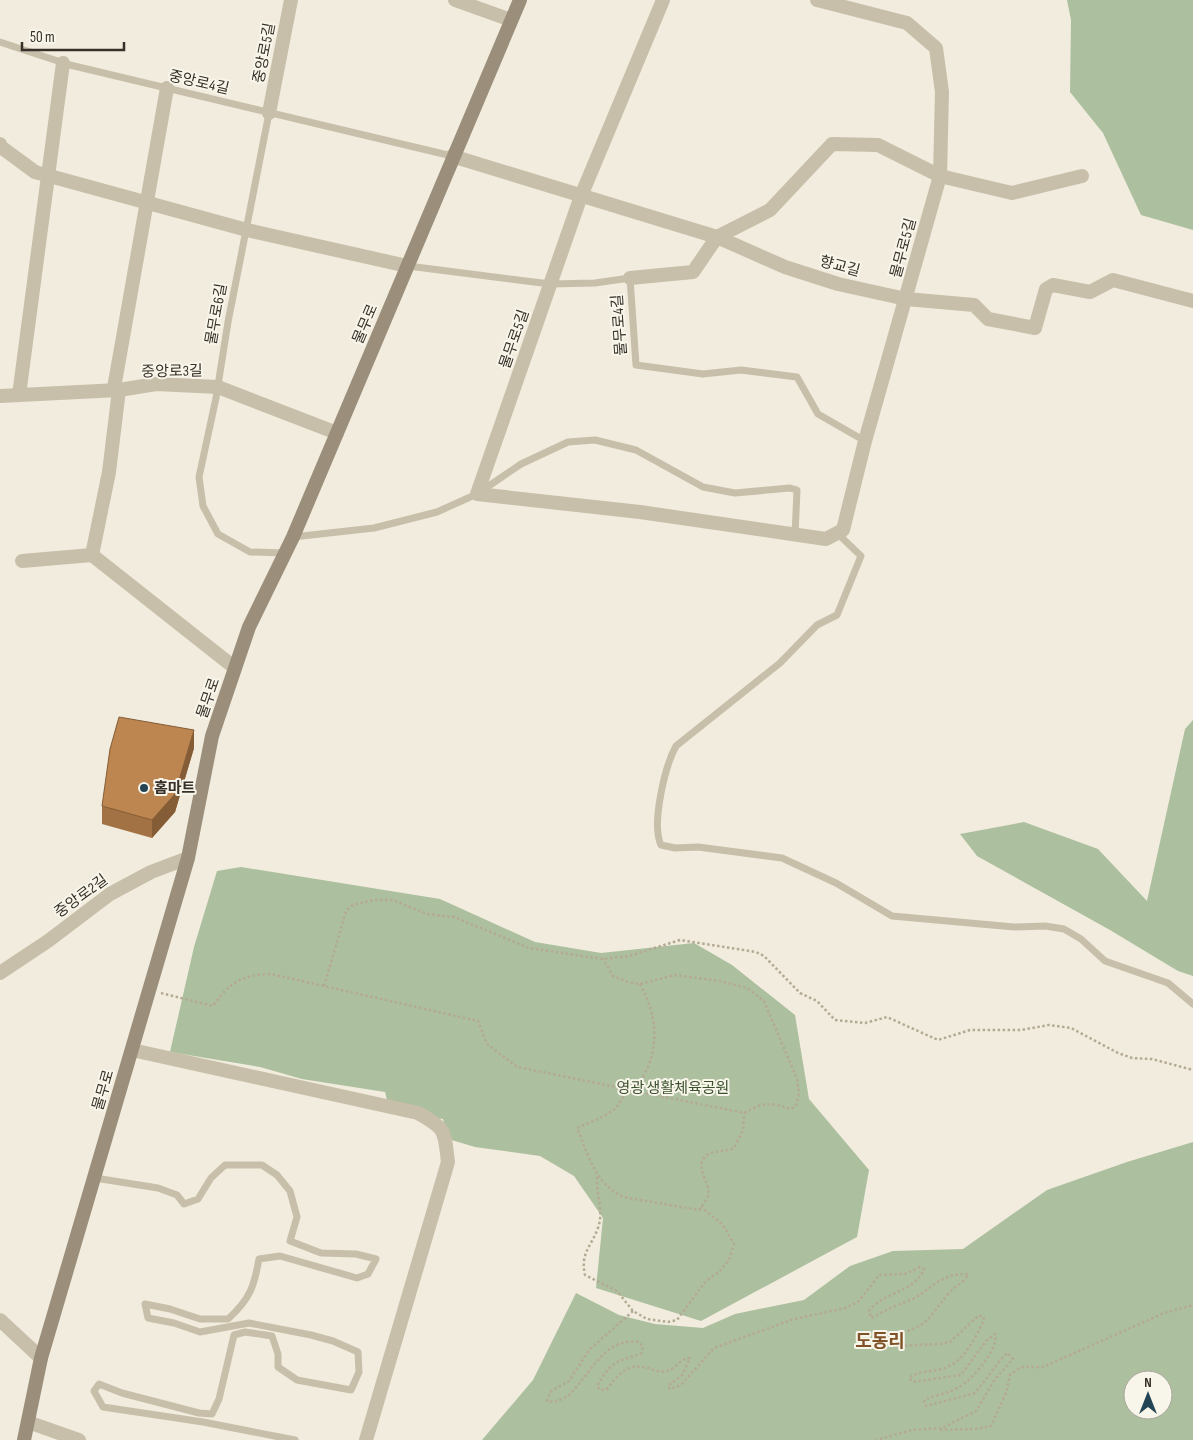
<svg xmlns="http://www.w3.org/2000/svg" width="1193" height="1440" font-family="'Sofia Sans Condensed','Noto Sans KR',sans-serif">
	<rect width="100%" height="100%" fill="#f1ecdd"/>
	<g fill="#acbf9e" fill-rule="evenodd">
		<path d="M1067,0h126v230l-52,-15 -38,-82 -33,-41 1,-72z"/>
		<path d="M1193,720v256l-15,-5 -68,-41 -133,-74 -17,-22 64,-12 74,27 49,52 38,-172z"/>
		<path d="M241,867l199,32 95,43 66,11 93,-10 38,22 63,50 14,84 60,71 -12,67 -156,84 -105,-33 7,-70 -29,-42 -34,-20 -65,-9 -27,-8 -5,-20 -53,-7 -5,-20 -83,-13 -42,-12 -90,-15 24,-105 23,-76z"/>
		<path d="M1193,1142v298h-711l51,-60 43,-87 43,22 36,9 48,4 32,-14 69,-14 46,-34 43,-15 70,-2 84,-59 80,-28zM1133,1380h30v30h-30z"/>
	</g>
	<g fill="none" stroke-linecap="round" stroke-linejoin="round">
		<g stroke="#b4aa94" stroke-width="2.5" stroke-dasharray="2.5 2.5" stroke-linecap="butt">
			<path d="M640,984c17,31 21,64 1,96 -4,7 -11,10 -17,16 -4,5 -6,11 -12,15 -10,7 -23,12 -35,17 12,28 17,54 46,69l76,13c3,-4 7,-9 9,-14 4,-13 -16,-29 -1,-41 7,-5 19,-3 27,-7l9,-18 1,-17"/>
			<path d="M324,986l22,-75 7,-6 21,-5h19l34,14 27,3 75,31 74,11 26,-3 51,-16 76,12 8,4 36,37 17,8 18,19 30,3 22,-6 51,23 32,-10h51l28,-5 22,3 47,25 14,5 20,1 41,11"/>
			<path d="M161,993l52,13c17,-24 28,-31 58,-32l207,47 9,23 30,23 227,46c20,-11 25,-11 47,-4l5,-3 3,-13 -2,-14 -33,-78 -17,-13 -27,-7 -45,-6 -35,9 -12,-2 -15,-6 -10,-17"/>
			<path d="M597,1177c-1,16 7,34 1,51 -7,19 -18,25 -13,47l32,16 16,20 14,8 21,3 9,-2 29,-39 13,-9 10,-12 5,-16 -11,-19 -22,-18"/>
			<path d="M633,1311l-44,39 -20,31 -19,11 -3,9 7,1c5,-2 13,-4 17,-9 20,-20 34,-56 68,-51l4,5 -2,7c-25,7 -31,9 -44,32l3,4h6c12,-15 21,-28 42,-22 6,2 12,5 19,3 9,-2 13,-13 23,-13l-8,17 -14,11 2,3 11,-4 33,-37 80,-29 52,-11 13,-7 20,-26 26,-1 15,-7 4,2c-9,23 -41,23 -55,42l2,7 17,-9 27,-11 24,-17 14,-6 15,-1c-3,8 -14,13 -19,19 -25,30 -20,33 -59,43l-3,3 8,7 45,-2 10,-2 28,-26h5l1,4c-10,20 -21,45 -46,50 -10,2 -21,1 -29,8l4,4 48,-7 26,-35 8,-6c5,14 -24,47 -36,53 -10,6 -23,8 -33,12l-2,3 2,4 49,-13 28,-36 4,-4 6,6 -18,20 -19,32 -34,17 -30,2 -36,10"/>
			<path d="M940,1430l36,-1 15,-3 15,-33 4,-18 11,-8h22l121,-54 29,-8"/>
		</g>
		<g stroke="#c8bfaa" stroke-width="7">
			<path d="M0,42l70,23 382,91"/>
			<path d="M269,113l-41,209 -12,76 -17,79 4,29 15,28 32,18 35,1"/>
			<path d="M408,266l142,18 45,-1 35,-5 6,87 67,9 38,-4 56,7 21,37 47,27"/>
			<path d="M837,533l24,23 -24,59 -20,10 -37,38 -104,83c-11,20 -25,78 -15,99l14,3 23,-1 84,11 54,25 56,33 122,11 31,-1 19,3 17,10 24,22 63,22 25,21"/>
			<path d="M293,537l81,-9 63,-16 40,-18 44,-30 47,-22 27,-2 41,10 67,37 32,6 55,-5 7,2 -2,45"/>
			<path d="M95,1178l63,10 19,7 7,9 14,-5 13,-21 14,-13h37l15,10 13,16 7,26 -7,24 31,12 35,1 20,5 -8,15 -11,4 -77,-22 -21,3c-5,28 -9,40 -31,60h-28l-30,-10 -25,-5 3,14 26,5 26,9 49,-9 62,12 22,6 25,11 1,20 -8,18 -54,-10 -19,-13v-13l-6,-18 -27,-4 -11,3 -15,64 -7,15 -13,-1 -77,-20 -23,-9 -5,7 9,16 100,15 92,18"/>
		</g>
		<g stroke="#c8bfaa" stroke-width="14">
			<path d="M455,0l56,20"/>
			<path d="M663,0l-82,196 -104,298 163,18 186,27 17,-9 22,-89 75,-265 2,-84 -6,-44 -29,-25 -90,-23"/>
			<path d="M269,113l22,-113"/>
			<path d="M0,144l1,3 34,25 212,58 160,36"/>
			<path d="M452,156l265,81 68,30 53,17 68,15 68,6 14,14 47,9 11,-39 7,-4 37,7 23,-12 80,21"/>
			<path d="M630,278l63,-6 24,-35 53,-27 62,-66 46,1 62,31 72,17 70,-17"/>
			<path d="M114,388l53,-300"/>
			<path d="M119,390l-10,82 -17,83 143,113"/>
			<path d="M19,395l44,-332"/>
			<path d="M0,396l119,-6 37,-6 62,3 119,46"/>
			<path d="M22,561l70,-6"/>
			<path d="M0,973l48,-32 62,-47 41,-22 37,-14"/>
			<path d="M132,1050l286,63c29,16 26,18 30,49l-82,278"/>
			<path d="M0,1320l41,38"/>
			<path d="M28,1422l51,18"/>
		</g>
		<path stroke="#9b8f7c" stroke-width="14" d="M24,1440l17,-82 147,-500 24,-122 37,-109 44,-90 227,-537"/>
	</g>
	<path fill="#a37244" d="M194,748l-19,64 -23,26 -50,-14v-18z"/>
	<path fill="#845d37" d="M194,730v18l-19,64 -23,26v-18z"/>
	<path fill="#bd854f" stroke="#845d37" d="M119,717l75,13 -19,64 -23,26 -50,-14 8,-57z"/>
	<circle fill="#224454" stroke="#f8f5ea" stroke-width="2" cx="144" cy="788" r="5"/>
	<g text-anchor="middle" stroke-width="4" stroke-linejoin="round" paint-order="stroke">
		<g font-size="15" fill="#363029" stroke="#f8f5ea">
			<text transform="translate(264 53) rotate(-79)" y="5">중앙로5길</text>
			<text transform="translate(199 82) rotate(13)" y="5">중앙로4길</text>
			<text transform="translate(903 248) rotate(-75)" y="5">물무로5길</text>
			<text transform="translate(840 266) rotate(15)" y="5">향교길</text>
			<text transform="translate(216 314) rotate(-80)" y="5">물무로6길</text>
			<text transform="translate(365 324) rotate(-67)" y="5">물무로</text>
			<text transform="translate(619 325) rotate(-94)" y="5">물무로4길</text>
			<text transform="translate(514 339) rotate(-71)" y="5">물무로5길</text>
			<text transform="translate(172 371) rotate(-1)" y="5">중앙로3길</text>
			<text transform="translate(208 698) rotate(-71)" y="5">물무로</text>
			<text transform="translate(81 896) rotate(-36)" y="5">중앙로2길</text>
			<text transform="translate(103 1090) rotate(-74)" y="5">물무로</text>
		</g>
		<g font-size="15" font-weight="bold" fill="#363029" stroke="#f8f5ea" text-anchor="start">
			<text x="154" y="793">홈마트</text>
		</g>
		<g font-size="15" fill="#3c522f" stroke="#f8f5ea">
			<text x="673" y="1093">영광 생활체육공원</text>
		</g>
		<g font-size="18" font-weight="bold" fill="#7f5228" stroke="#f8f5ea">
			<text x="880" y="1347">도동리</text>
		</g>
	</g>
	<g transform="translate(1148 1395)"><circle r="24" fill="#f8f5ea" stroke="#aaa69d"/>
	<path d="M0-4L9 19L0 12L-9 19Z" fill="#224454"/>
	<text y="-8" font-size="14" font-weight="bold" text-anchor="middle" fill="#363029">N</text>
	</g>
	<path d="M22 42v8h102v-8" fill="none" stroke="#363029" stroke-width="2.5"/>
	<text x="30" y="42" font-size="15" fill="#363029" stroke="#f8f5ea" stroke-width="4" paint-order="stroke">50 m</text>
</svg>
